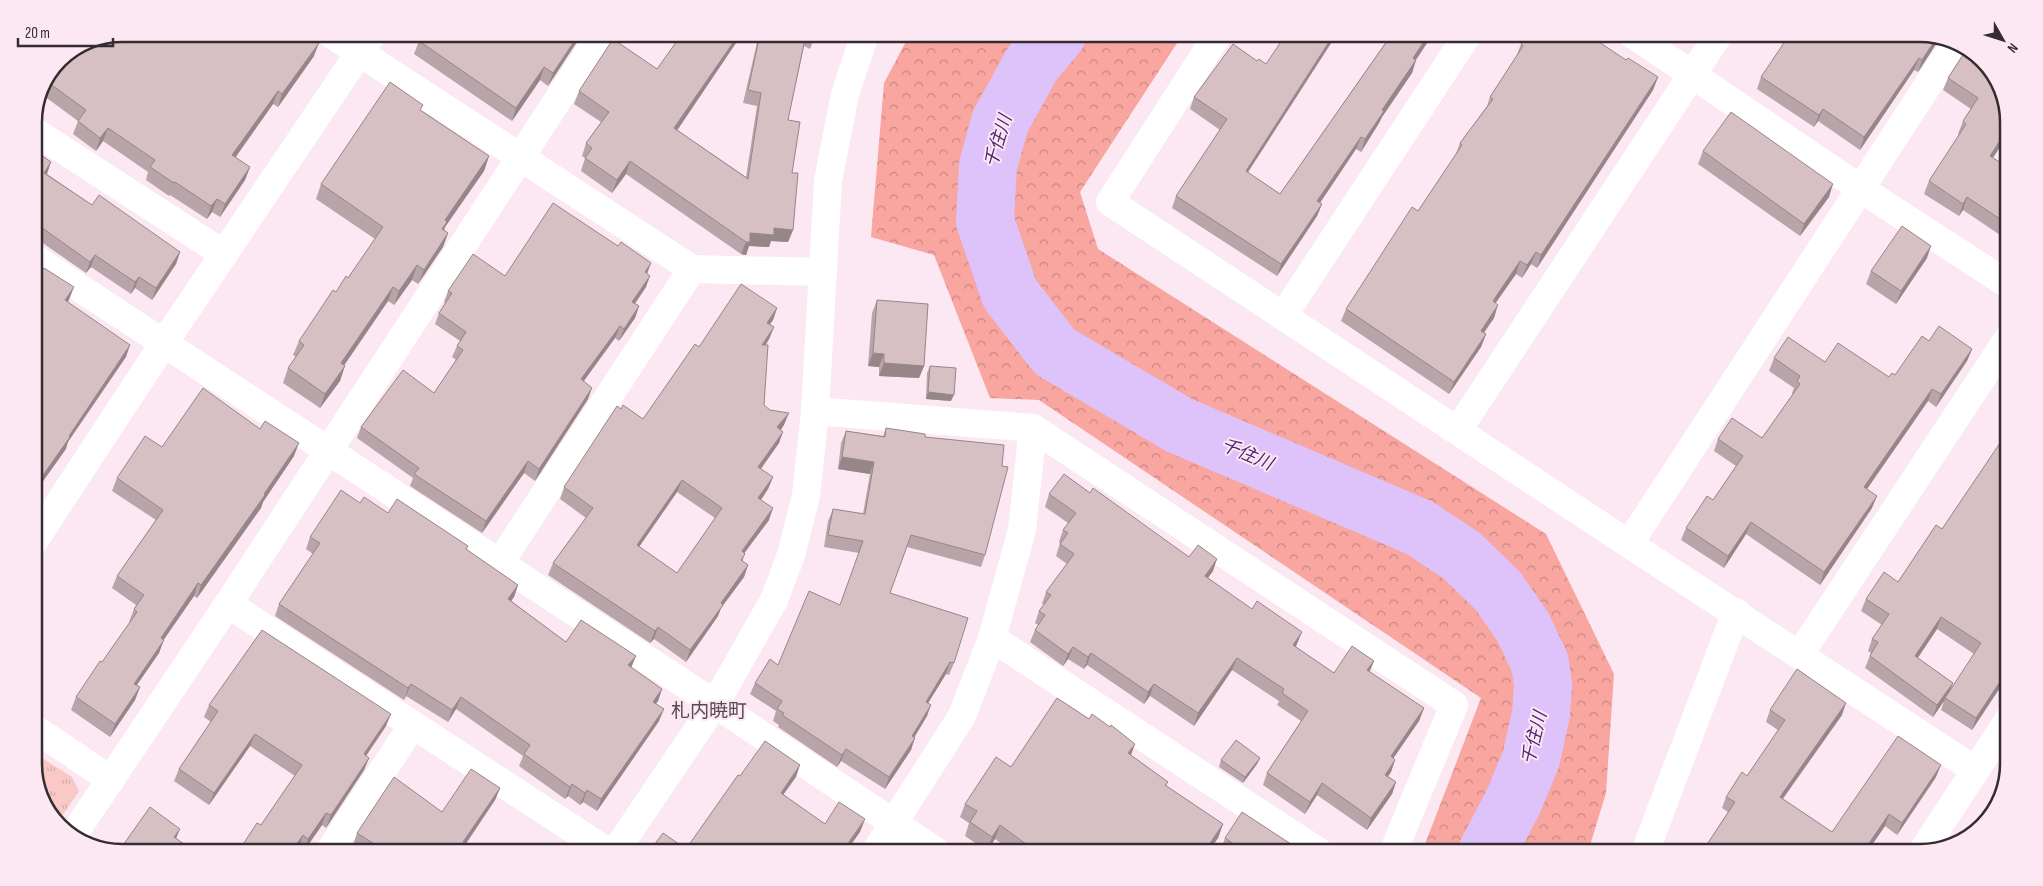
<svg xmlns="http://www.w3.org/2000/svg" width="2043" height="886" font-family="'Sofia Sans Condensed','Noto Sans JP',sans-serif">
	<defs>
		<pattern id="forest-crowns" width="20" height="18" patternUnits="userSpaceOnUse" patternTransform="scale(1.25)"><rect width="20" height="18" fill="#f9a5a0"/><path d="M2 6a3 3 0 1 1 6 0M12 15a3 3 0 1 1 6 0" fill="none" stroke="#ca8783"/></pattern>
		<pattern id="park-tufts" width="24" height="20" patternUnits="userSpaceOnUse" patternTransform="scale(1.25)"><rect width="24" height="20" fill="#fac9c5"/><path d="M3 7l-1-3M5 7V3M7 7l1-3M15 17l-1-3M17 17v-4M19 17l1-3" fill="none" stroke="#d7adaa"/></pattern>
	</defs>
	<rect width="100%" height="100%" fill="#fce8f2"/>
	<path fill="url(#forest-crowns)" d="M910,34h273l-103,158 18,57 448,285 68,140 -8,119 -18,59h-166l59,-154 -442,-298 -49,-2 -56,-143 -63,-18 13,-154z"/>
	<path fill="url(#park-tufts)" d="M34,753l38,24 7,14 -21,31 -6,-5 -18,-48z"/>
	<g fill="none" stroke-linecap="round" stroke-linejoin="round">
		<path stroke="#ddc3fa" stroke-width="58" d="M1057,34l-25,30 -32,58 -12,44 -3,55 25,73 45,58 124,73 241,103 42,28 36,35 25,36 17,36 3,22 -2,29 -10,45 -17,41 -27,52"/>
		<g stroke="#fff" stroke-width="28">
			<path d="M331,34l361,235 130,3"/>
			<path d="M1218,34l-108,168 519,342 346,226"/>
			<path d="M1632,34l229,155 148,96"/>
			<path d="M34,131l190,123"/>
			<path d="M34,258l681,446 222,148"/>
			<path d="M1283,316l185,-282"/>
			<path d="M815,411l218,17 421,277 -61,147"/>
			<path d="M1458,430l261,-396"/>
			<path d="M34,541l130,-198 208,-309"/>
			<path d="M1629,544l327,-502"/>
			<path d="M499,564l193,-295"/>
			<path d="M228,604l380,248"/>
			<path d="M992,638l327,214"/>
			<path d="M1800,654l209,-317"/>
			<path d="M34,728l77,52"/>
			<path d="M74,834l154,-230 373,-570"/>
			<path d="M329,852l83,-126"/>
			<path d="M615,852l100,-148 59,-104 17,-45 15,-59 9,-85 13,-230 17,-87 20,-60"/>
			<path d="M875,852l87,-136 30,-78 30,-108 11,-102"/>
			<path d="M1645,852l91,-240"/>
			<path d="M1922,852l87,-133"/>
		</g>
	</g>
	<g fill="#b8a5a9" fill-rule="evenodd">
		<path d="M582,34l-34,52 -8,-6 -28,41 -98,-67 5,-13z"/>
		<path d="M742,34l-65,96 69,47 11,-71 -14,-3 16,-69h70l-3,7 -11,-5 -5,13 -6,-3 -16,74 4,53 1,57 -5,12 -17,-1 -2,6 -20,-1 -3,9 -5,-1 -115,-80 -14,19 -31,-22 4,-13 -3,-2 4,-13 15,-21 -27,-18 5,-13 78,-22z"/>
		<path d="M1380,34h53l-17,26 -4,13 -30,44 -3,6 -18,29 -5,-3 -36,54 2,1 -5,12 -40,60 -105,-68 4,-12 44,-66 -30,-21 4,-12 63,-36 9,3 -18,109 32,21 108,-155z"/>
		<path d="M1940,38l-22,34 -4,-2 -54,80 -42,-29 -4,6 -57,-38 4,-12z"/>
		<path d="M1521,44l105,16 32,17 -5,13 -116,178 -6,-4 -9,14 -6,-4 -21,29 -1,15 -10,15 2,1 -5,13 -32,47 -108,-73 5,-12 72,-98 37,-55 5,-13 27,-37 3,-9 26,-40z"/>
		<path d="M1966,50l43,83 -16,25 16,10v73l-46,-31 -4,6 -35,-22 5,-13 30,-46 -1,-1 5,-13 8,-12 -28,-19 5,-12z"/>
		<path d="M314,56l-36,51 -5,-3 -38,53 15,10 -5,13 -25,37 -8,-5 -5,7 -37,-24 -1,1 -23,-16 2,-8 -45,-31 -7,10 -23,-17 5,-13 -34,-25 16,-36z"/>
		<path d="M422,111l67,45 -5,15 -39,56 -1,3 4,3 -5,14 -25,37 -6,-4 -18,25 -6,-4 -44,65 -4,15 -20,27 -37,-25 5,-15 8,-11 -3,-2 6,-14 37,-49 12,-14 27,-39 -59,-40 5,-15z"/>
		<path d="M34,150l13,24 45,31 88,47 -4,12 -24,36 -17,-12 -4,6 -40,-27 -5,6 -52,-36z"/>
		<path d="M1703,151l126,46 -29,39 -102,-72z"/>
		<path d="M1927,258l-31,46 -30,-20 5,-13z"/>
		<path d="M647,274l-1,13 -11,17 4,2 -4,12 -16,23 -4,-3 -31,43 4,18 -53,82 -11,-8 -42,60 -72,-47 3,-8 -56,-40 4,-11 73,-34 22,-33 -4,-3 5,-11 3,-5 -25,-17 4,-11 6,-10 -1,-1 4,-11 57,-15z"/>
		<path d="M877,300l47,66 -5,12 -40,-2v-9l-11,-1 4,-53z"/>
		<path d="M777,308l-4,12 -3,4 4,3 -5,12 -3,6 -2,60 20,20 -3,5 -2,13 -18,26 12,8 -5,12 -7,11 8,20 -25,33 -1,8 5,4 -4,12 -23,31 -3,8 -32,46 -32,-23 -4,4 -102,-68 5,-12 33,-45 -26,-19 4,-12 57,-78 22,10 56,-72zM677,492l38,26 -38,55 -38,-26z"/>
		<path d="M1929,341l43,8 -5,12 -31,46 -8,-6 -61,88 5,19 -52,77 -74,-51 -22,34 -43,-28 5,-12 27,-28 23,-34 -22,-15 4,-12 44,-1 31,-44 -1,-1 2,-5 -25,-17 5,-13 51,4 64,15 6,-2z"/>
		<path d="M930,366l21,35 -25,-2 1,-26z"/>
		<path d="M886,428l39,9 60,118 -4,12 -74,-20 -17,46 64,70 -5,12 -3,-1 -18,29 -1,13 -13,21 -3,13 -26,39 -44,-28 -4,6 -59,-40 1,-2 -6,-4 3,-10 -26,-17 5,-11 23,-18 62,-60 19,-52 -35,-6 4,-26 5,-12 30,5 7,-40 -32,-5 3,-26 5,-12 37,5z"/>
		<path d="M162,447l132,9 -31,46 -2,6 -64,90 -3,-2 -31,44 -4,13 -22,32 3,2 -5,13 -25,37 -39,-27 5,-13 26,-35 28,-40h-1l5,-13 2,-4 -24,-17 5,-12 39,-56 -44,-29 5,-13z"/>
		<path d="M1090,493l99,64 24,14 -5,7 89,66 -1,3 38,26 40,-12 -5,11 55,36 -5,13 -26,37 2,2 -4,12 -3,4 8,6 -4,12 -25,36 -50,-35 -12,19 -42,-29 4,-12 34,-52 -24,-16 2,-4 -47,-31 -38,56 -44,-30 -6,8 -57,-39 -3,4 -16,-10 -5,7 -33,-24 5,-12 3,-5 -3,-2 4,-12 5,-6 -2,-1 4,-12 21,-28 -11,-8 4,-13 -1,-1 4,-12 5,-7 -23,-16 4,-13z"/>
		<path d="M360,503l28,10 79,37 51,35 -4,12 -3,4 55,41 65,26 31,21 -4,12 -3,3 4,17 -62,90 -14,-9 -3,3 -12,-9 -3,3 -46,-33 4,-10 -67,-47 -8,13 -42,-26 -2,4 -129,-84 4,-12 34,-50 -7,-5 4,-12z"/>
		<path d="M1936,525l73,149 -37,56 -31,-20 3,-9 -11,16 -68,-49 6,-15 -3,-2 4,-12 10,-14 -21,-14 5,-12 32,-17zM1937,629l37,25 -24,37 3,-8 -35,-25z"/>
		<path d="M209,705l177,21 -20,30 3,2 -5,12 -38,58 -4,-3 -18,26 -5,-4 -4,5h-57l23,-27 34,-49 -45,-30 -41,59 -35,-24 5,-12 32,-47 -7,-5z"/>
		<path d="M1770,710l72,5 -59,84 49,33 104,-55 -39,58 -12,-9 -18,26h-165l26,-40 -6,-4 4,-11 21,-21 31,-46 -12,-8z"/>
		<path d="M2009,752v11l-1,7 -5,-4 4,-11z"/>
		<path d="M1131,755l37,27 -2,4 57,38 -5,14 -10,14h-195l-18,-13 -8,12 -22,-15 4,-13 -9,-6 5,-13 46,-37z"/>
		<path d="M1260,758l-3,6 -14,19 -24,-16 2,-7z"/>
		<path d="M500,788l-5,12 -29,44 12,8h-114l-11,-7 4,-12 85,-21z"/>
		<path d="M176,838l19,14h-75l1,-4z"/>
		<path d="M1225,838l78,14h-83z"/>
	</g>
	<g fill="#968689">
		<path d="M579,34h3l-34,52 5,-13z"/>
		<path d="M739,34h3l-72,107 4,-13z"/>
		<path d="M1334,34h3l-96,149 5,-12z"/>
		<path d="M1429,34h4l-24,36 4,-12z"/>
		<path d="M1937,37l3,1 -22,34 4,-12z"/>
		<path d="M319,43l-5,13 -36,51 4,-13z"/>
		<path d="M1919,58l-5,12 -54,80 4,-13z"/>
		<path d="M1416,60l-4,13 -30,44 -3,6 -18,29 4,-13 17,-29z"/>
		<path d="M544,67l-4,13 -28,41 4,-13z"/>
		<path d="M1658,77l-5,13 -116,178 4,-13z"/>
		<path d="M278,91l-5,13 -45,64 4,-13z"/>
		<path d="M1823,109l-5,12 -4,6 5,-12z"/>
		<path d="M2009,127v6l-23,35 4,-12z"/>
		<path d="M108,128l-5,13 -7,10 4,-13z"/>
		<path d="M1361,137l-5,12 -43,64 4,-12z"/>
		<path d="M489,156l-5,15 -39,56 -3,9 -5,8 8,-24z"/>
		<path d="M630,161l-4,13 -14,19 5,-13z"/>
		<path d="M51,162l-4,12 -7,11 4,-12z"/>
		<path d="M250,167l-5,13 -25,37 5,-13z"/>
		<path d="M1833,184l-4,13 -29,39 4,-12z"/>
		<path d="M1967,197l-4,13 -4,6 4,-12z"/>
		<path d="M217,199l-5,13 -5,7 4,-13z"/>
		<path d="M1322,204l-5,12 -40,60 4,-12z"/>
		<path d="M774,228l19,2 -5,12 -17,-1 -2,6 -20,-1 -3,9 -5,-1 5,-12 4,-9z"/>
		<path d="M448,233l-5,14 -25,37 6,-14z"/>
		<path d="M1931,246l-4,12 -31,46 5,-13z"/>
		<path d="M180,252l-4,12 -24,36 4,-12z"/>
		<path d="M1536,252l-5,12 -9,14 5,-13z"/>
		<path d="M95,255l-4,12 -5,6 4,-11z"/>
		<path d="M1520,261l-4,13 -28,40 5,-13z"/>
		<path d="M651,263l-4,11 -2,-2z"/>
		<path d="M417,265l-5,15 -18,25 5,-14z"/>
		<path d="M650,276l-4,11 -18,26 4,-11z"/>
		<path d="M139,277l-4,11 -4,6 4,-12z"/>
		<path d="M74,287l-5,13 -8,13 4,-13z"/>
		<path d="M393,287l-5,14 -53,77 6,-15z"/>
		<path d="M1498,305l-4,13 -18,25 5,-12z"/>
		<path d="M639,306l-4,12 -16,23 5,-12z"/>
		<path d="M777,308l-4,12 -10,14 4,-11z"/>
		<path d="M620,326l-5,12 -38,52 4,-11z"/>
		<path d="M774,327l-5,12 -11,17 4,-11z"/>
		<path d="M1486,334l-5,13 -32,47 5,-12z"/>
		<path d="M130,345l-4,12 -58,85 -2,7 -32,45v-6z"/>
		<path d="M1972,349l-5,12 -31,46 5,-13z"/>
		<path d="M873,353l11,1 -5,13 -11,-1z"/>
		<path d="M884,363l40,3 -5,12 -40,-2z"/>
		<path d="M345,366l-5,15 -20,27 5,-14z"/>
		<path d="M592,388l-4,11 -53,82 4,-12z"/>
		<path d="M1932,389l-4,12 -68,98 4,-12z"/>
		<path d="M928,392l26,3 -3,6 -25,-2z"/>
		<path d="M789,413l-5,12 -11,14 4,-12z"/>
		<path d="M783,432l-4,11 -25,35 4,-11z"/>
		<path d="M299,443l-5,13 -31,46 -2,6 -64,90 4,-13z"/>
		<path d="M842,457l32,5 -4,12 -32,-5z"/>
		<path d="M528,461l-4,12 -42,60 4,-12z"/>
		<path d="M773,477l-5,12 -14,21 4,-12z"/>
		<path d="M682,480l-5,12 -45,65 5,-12z"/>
		<path d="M39,493l-5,13v-6z"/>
		<path d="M1877,496l-5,12 -52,77 4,-13z"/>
		<path d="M773,508l-4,12 -32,43 5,-12z"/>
		<path d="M1751,522l-5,12 -22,34 4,-12z"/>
		<path d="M1217,559l-4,12 -13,17 5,-12z"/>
		<path d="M748,565l-4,12 -23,31 -3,8 -32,46 4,-12 31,-47z"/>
		<path d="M198,583l-4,13 -38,55 5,-13z"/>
		<path d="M518,585l-4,12 -10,14 4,-12z"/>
		<path d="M1941,617l-4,12 -27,40 5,-13z"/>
		<path d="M658,627l-4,12 -4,4 5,-12z"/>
		<path d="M1302,632l-5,12 -9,13 5,-12z"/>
		<path d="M164,640l-5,13 -30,43 5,-12z"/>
		<path d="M1073,647l-5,12 -5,7 5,-12z"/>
		<path d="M1091,653l-4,12 -3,4 4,-12z"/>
		<path d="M636,656l-5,12 -3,-3z"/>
		<path d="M1237,658l-5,12 -38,56 4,-13z"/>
		<path d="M1374,661l-5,12 -2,-3z"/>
		<path d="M950,662l-4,12 -24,39 4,-11z"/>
		<path d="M2009,668v6l-37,56 4,-12z"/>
		<path d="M1953,683l-5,12 -3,3 -1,3 -11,16 4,-12z"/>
		<path d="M411,684l-5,12 -2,4 4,-12z"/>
		<path d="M1154,684l-4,12 -6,8 4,-12z"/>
		<path d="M140,687l-5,13 -25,37 5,-13z"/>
		<path d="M662,689l-4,12 -9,13 4,-12z"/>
		<path d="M461,697l-5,12 -8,13 4,-12z"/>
		<path d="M1846,703l-4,12 -67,94 5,-12z"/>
		<path d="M931,705l-4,11 -19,32 4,-12z"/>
		<path d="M1424,708l-5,13 -33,48 5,-13z"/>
		<path d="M664,709l-5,12 -62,90 4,-12z"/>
		<path d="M391,714l-5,12 -27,40 5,-12z"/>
		<path d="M255,734l-5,12 -41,59 5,-12z"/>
		<path d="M915,738l-4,12 -26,39 4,-12z"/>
		<path d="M1135,744l-5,14 -2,-5z"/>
		<path d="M846,749l-5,12 -4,6 5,-12z"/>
		<path d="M369,758l-5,12 -38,58 5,-13z"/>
		<path d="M1260,758l-3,6 -14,19 2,-6z"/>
		<path d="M1395,760l-4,12 -10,15 4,-12z"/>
		<path d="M800,765l-4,12 -20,28 5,-12z"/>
		<path d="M1941,765l-5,12 -39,58 5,-12z"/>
		<path d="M1396,782l-4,12 -25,36 4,-12z"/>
		<path d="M1322,783l-5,12 -12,19 5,-12z"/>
		<path d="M572,784l-4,12 -3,3 5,-12z"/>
		<path d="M500,788l-5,12 -35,52 3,-10z"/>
		<path d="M587,790l-4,12 -3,3 5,-12z"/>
		<path d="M326,813l-4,12 -18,26 4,-12z"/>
		<path d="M1889,814l-4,12 -18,26h-4z"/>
		<path d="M865,819l-5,13 -14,20h-4z"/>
		<path d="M1223,824l-5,14 -10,14h-4z"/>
		<path d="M1000,825l-5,14 -8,12 5,-14z"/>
		<path d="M180,829l-5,12 -1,-4z"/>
		<path d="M303,835l-4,12 -4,5h-4z"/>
	</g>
	<g fill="#d6c0c4" stroke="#968689" fill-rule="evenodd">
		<path d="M123,34h182l14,9 -37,51 -4,-3 -46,64 18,12 -25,37 -8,-5 -6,7 -36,-24 -1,1 -24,-16 5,-7 -47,-32 -8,10 -22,-17 8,-11 -37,-27 11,-23 29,-20z"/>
		<path d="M424,34h155l-26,39 -9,-6 -28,41 -97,-67z"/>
		<path d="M682,34h57l-65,94 74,51 13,-86 -13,-3 12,-56h46l-18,86 12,2 -8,51h6l-5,57 -19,-2v7l-24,-2v9h-4l-116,-81 -13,19 -32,-22 7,-10 -6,-5 23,-31 -30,-21 34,-52 44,30z"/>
		<path d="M808,34h8l-1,3z"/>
		<path d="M1286,34h48l-88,137 34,23 112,-160h37l-16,24 3,2 -34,50 2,1 -19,28 -4,-2 -44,64 5,3 -41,60 -105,-68 51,-77 -33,-22 39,-53 24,17 2,-2 7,5z"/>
		<path d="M1528,34h59l39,26 2,-2 30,19 -117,178 -5,-3 -9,13 -7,-4 -27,40 5,4 -17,26 5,3 -32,48 -108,-73 66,-102 6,4 44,-66 -2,-2 33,-44 -3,-2 33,-51 -2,-2z"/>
		<path d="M1790,34h130l17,3 -15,23 -3,-2 -55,79 -41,-28 -4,6 -58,-38z"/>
		<path d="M1966,50l25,19 18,48v10l-19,29 19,12v57l-42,-28 -4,7 -34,-23 37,-57 -3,-3 15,-23 -30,-20z"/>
		<path d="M390,82l33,23 -3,5 69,46 -44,64 2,2 -5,7 6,4 -24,37 -7,-5 -18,26 -6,-4 -52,76 4,3 -20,28 -37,-26 16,-23 -5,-4 34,-51 3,2 10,-16 2,2 35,-51 -62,-43z"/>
		<path d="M1731,112l102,72 -29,40 -101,-73z"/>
		<path d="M34,150l17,12 -7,11 48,32 7,-10 81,57 -24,36 -17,-11 -4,5 -40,-27 -5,7 -56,-40z"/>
		<path d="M553,203l65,43 3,-4 30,21 -6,9 5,4 -18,26 7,4 -15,23 -4,-3 -39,53 11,9 -53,81 -11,-8 -42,60 -72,-47 5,-6 -58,-41 42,-57 31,23 29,-43 -6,-4 9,-14 -27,-19 13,-20 -4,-2 25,-37 32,22z"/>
		<path d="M1902,226l29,20 -30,45 -30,-20z"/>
		<path d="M44,268l30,19 -9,13 65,45 -61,91 1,1 -36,51v-203z"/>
		<path d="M741,284l36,24 -10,15 7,4 -12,18h6l-4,60 6,5 19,3 -12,14 6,5 -25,35 15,10 -15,21 15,10 -31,43 3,3 -4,6 7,5 -27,38 2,2 -33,45 -32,-23 -3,4 -102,-68 40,-55 -29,-21 53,-81 4,3 2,-4 20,14 52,-75 4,3zM682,480l40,28 -45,65 -40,-28z"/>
		<path d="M877,300l51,4 -4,62 -40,-3v-9l-11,-1z"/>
		<path d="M1939,326l33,23 -31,45 -9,-5 -68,98 13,9 -53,76 -73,-50 -23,34 -42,-28 21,-32 6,4 30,-44 -25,-17 14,-21 30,20 38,-54 -3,-3 3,-5 -26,-18 14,-21 37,25 13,-19 51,34 3,-4 3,2 27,-39 7,5z"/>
		<path d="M930,366l26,2 -2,27 -26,-3z"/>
		<path d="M203,388l57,41 5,-8 34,22 -35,51 1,1 -64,90 -3,-2 -37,55 3,2 -30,44 6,3 -25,37 -39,-27 24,-36 2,1 35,-50 -3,-3 10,-14 -27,-19 46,-66 -46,-32 28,-42 17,11z"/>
		<path d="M886,428l39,6v3l79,8 -2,21 6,1 -23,88 -74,-20 -21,58 78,25 -14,45 -4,-1 -24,40 5,3 -19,31 3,2 -26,39 -43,-28 -4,6 -60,-40 2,-2 -7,-4 5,-8 -27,-18 15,-24 8,6 31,-74 31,14 23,-64 -35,-6 5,-26 32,5 9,-52 -32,-5 4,-26 39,6z"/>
		<path d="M2000,443l6,5 3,-5v225l-33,50 -31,-20 36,-55 -40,-26 -26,39 38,27 -16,22 -67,-49 8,-14 -6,-3 17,-25 -23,-15 18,-27 14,10 38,-57 6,4z"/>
		<path d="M1064,474l26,19 3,-5 96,69 9,-12 19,14 -12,17 47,33 5,-8 45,31 -9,13 41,28 18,-27 22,15 -7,9 57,38 -33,48 4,4 -10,15 11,7 -25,36 -49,-35 -12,19 -43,-29 41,-62 -26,-18 2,-4 -47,-31 -39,55 -44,-29 -6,8 -57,-39 -3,4 -15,-10 -5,7 -33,-24 10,-15 -6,-4 12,-16 -5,-3 28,-38 -14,-10 8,-11 -5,-3 13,-17 -27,-19z"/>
		<path d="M34,490l5,3 -5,7z"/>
		<path d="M341,490l19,13 4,-6 24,16 9,-14 71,47 -2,3 52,36 -10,14 58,43 15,-22 55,36 -8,9 34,24 -9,13 11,7 -63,90 -14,-9 -2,3 -13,-9 -2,3 -46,-33 6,-9 -69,-48 -9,13 -41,-26 -3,4 -129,-84 41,-61 -10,-6z"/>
		<path d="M262,630l129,84 -27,40 5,4 -38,57 -5,-2 -18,26 -5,-4 -12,17h-53l19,-29 4,2 41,-60 -47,-31 -41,59 -35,-24 39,-58 -9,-6z"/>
		<path d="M1797,669l49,34 -66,94 52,35 66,-96 43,29 -39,58 -13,-9 -26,38h-99l-4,-2 -1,2h-57l33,-50 -9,-5 16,-25 5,4 38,-56 -15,-10z"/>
		<path d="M1057,698l32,21 3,-5 18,13 1,-2 24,19 -7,9 40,29 -3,3 58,39 -19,28h-167l-37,-27 -8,12 -22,-15 7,-11 -12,-7 31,-47 15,10z"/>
		<path d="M1236,740l24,18 -15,19 -24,-17z"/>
		<path d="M765,741l35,24 -19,28 44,31 14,-22 26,17 -23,33h-193l14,-19 23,16 52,-74 2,1z"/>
		<path d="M471,769l29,19 -37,54 15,10h-91l-30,-19 37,-56 48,35z"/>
		<path d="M150,807l30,22 -6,8 21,15h-67l-7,-4z"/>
		<path d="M1242,812l61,40h-57l-21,-14z"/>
	</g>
	<g text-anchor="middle" stroke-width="4" stroke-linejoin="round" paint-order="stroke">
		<g font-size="18" font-style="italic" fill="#502574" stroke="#fce8f2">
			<text transform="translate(998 141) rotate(-73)" y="6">千住川</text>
			<text transform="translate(1247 454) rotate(23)" y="6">千住川</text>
			<text transform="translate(1534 738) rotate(-76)" y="6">千住川</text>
		</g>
		<g font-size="19" fill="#594951" stroke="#fce8f2">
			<text x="709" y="717">札内暁町</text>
		</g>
	</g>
	<path d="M0 0H2043V886H0ZM122 42H1920A80 80 0 0 1 2000 122V764A80 80 0 0 1 1920 844H122A80 80 0 0 1 42 764V122A80 80 0 0 1 122 42Z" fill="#fce8f2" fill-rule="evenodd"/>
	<path fill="none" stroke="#342c30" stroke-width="2.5" d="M122 42H1920A80 80 0 0 1 2000 122V764A80 80 0 0 1 1920 844H122A80 80 0 0 1 42 764V122A80 80 0 0 1 122 42Z"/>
	<g transform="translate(2003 40) rotate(129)" stroke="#fce8f2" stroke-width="4" paint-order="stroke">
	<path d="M0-4L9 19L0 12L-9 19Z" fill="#342c30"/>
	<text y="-8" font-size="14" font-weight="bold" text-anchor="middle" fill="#342c30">N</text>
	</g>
	<path d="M18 38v8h95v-8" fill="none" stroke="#342c30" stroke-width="2.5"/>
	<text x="25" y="38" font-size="15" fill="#342c30" stroke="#fce8f2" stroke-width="4" paint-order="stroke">20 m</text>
</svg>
